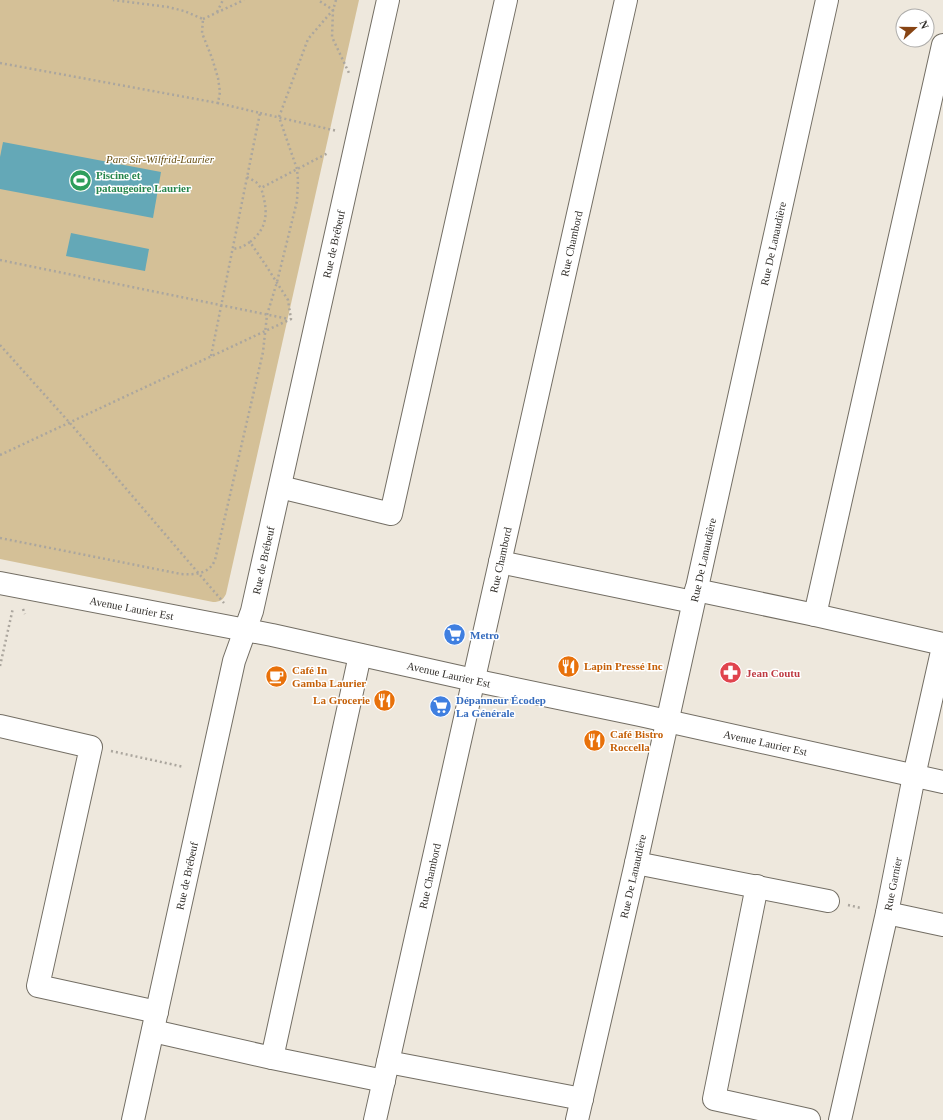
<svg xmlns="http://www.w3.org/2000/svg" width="943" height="1120" font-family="'Times New Roman',serif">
	<rect width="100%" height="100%" fill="#eee8dd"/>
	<path fill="#d4c097" d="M0,0h359l-133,594c-3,6 -6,8 -13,8l-213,-43z"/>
	<g fill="#64a8b7">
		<path d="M3,142l158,30 -8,46 -153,-29v-32z"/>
		<path d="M71,233l78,16 -4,22 -79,-15z"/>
	</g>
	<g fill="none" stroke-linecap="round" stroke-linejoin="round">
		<defs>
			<g id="minor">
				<path d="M280,487l111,27 115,-514"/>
				<path d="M500,562l193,40"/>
				<path id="s1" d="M0,583l272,52 215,48 153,32 303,67"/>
				<path d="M696,590l119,25 128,29"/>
				<path d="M815,615l128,-570"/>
				<path d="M0,726l91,21 -53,239 119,26"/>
				<path d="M636,863l192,38"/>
				<path d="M757,886l-43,213 95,21"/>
				<path d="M887,913l56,12"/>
				<path d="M153,1031l119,27 88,-403"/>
				<path d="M272,1058l112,23"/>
				<path d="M388,1062l194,37"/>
				<path id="s2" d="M133,1120l101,-459 18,-50 136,-611"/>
				<path id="s3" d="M375,1120l251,-1120"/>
				<path id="s4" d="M577,1120l59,-257 191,-863"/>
				<path id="s5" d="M840,1120l47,-207 27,-137 29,-129"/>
			</g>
		</defs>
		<use href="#minor" stroke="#736e64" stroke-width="24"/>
		<g stroke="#aba69e" stroke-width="2.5" stroke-dasharray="2 3" stroke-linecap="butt">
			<path d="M336,0l-3,10 -1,27 17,36"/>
			<path d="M217,12l6,-12"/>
			<path d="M203,19l41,-19"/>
			<path d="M0,63l218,40 2,-11 -2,-14 -6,-20 -10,-25 1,-14 -19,-8 -16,-4 -55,-7"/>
			<path d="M260,113l77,18"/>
			<path d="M247,177l9,5 5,6 67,-35"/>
			<path d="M250,242c19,-15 18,-32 11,-54"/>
			<path d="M0,260l289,59"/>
			<path d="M0,345l69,77 155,181"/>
			<path d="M211,356l49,-243 -42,-10"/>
			<path d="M0,455l291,-136 -3,-19 -23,-36 -15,-22 -8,5 -9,2"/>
			<path d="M0,538l181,36c15,1 28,0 34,-14l48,-208 4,-37 10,-33 20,-81 1,-21 -1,-11 -18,-52 29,-78 25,-29 -15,-10"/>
			<path d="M23,609l2,5"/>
			<path d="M0,666l13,-58"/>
			<path d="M111,751l73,16"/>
			<path d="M848,905l13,3"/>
		</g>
		<use href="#minor" stroke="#fff" stroke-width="22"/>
	</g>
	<defs>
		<symbol id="stadium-disc" viewBox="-11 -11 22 22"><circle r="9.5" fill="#2e9e5b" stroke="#fff"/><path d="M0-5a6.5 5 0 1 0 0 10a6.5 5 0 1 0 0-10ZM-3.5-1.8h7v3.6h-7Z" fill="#fff"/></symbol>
		<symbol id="supermarket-disc" viewBox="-11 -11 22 22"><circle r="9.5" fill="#3f7fe0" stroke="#fff"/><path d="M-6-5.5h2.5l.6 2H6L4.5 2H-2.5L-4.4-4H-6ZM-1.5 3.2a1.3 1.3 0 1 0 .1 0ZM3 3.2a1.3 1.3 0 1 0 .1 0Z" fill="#fff"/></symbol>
		<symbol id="restaurant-disc" viewBox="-11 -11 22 22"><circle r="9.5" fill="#e8710a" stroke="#fff"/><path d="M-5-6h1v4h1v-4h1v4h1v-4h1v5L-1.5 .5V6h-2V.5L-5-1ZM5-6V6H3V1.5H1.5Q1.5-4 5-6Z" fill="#fff"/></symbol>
		<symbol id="pharmacy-disc" viewBox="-11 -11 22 22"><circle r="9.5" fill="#e0444e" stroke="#fff"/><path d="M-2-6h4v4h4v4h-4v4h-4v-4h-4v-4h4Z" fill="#fff"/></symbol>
		<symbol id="cafe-disc" viewBox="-11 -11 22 22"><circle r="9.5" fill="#e8710a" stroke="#fff"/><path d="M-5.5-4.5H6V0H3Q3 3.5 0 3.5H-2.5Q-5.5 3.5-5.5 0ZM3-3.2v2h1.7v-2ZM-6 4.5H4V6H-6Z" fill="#fff"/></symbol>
	</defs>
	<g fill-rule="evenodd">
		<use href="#stadium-disc" x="68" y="168" width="25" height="25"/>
		<use href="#supermarket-disc" x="442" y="622" width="25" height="25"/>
		<use href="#restaurant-disc" x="556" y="654" width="25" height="25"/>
		<use href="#pharmacy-disc" x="718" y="660" width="25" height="25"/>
		<use href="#cafe-disc" x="264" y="664" width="25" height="25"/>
		<use href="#restaurant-disc" x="372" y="688" width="25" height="25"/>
		<use href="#supermarket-disc" x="428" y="694" width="25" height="25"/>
		<use href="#restaurant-disc" x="582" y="728" width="25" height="25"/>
	</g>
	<g text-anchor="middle" stroke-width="3" stroke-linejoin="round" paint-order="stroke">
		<g font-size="11" font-style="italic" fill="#684f11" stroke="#fff">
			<text x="160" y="163">Parc Sir-Wilfrid-Laurier</text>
		</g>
		<g font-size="11" font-weight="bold" fill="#27864d" stroke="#fff" text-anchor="start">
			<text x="96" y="179">Piscine et<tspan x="96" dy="13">pataugeoire Laurier</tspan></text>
		</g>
		<g font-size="11" fill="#322f2b" stroke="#fff">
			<text dy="4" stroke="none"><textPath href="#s3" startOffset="898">Rue Chambord</textPath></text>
			<text dy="4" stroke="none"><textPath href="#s4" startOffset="898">Rue De Lanaudière</textPath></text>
			<text dy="4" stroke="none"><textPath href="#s2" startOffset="899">Rue de Brébeuf</textPath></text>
			<text dy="4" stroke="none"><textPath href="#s3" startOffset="574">Rue Chambord</textPath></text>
			<text dy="4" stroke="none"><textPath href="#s4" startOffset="574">Rue De Lanaudière</textPath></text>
			<text dy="4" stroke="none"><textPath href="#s2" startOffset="575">Rue de Brébeuf</textPath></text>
			<text dy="4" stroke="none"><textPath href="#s1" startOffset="134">Avenue Laurier Est</textPath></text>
			<text dy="4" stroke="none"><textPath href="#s1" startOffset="458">Avenue Laurier Est</textPath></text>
			<text dy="4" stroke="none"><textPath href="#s1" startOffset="782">Avenue Laurier Est</textPath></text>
			<text dy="4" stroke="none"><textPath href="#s2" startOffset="250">Rue de Brébeuf</textPath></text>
			<text dy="4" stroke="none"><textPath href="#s3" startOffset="250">Rue Chambord</textPath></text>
			<text dy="4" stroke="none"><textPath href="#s4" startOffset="250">Rue De Lanaudière</textPath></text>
			<text dy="4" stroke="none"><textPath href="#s5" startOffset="242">Rue Garnier</textPath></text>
		</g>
		<g font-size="11" font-weight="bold" fill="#366cbe" stroke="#fff" text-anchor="start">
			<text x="470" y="639">Metro</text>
			<text x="456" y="704">Dépanneur Écodep<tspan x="456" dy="13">La Générale</tspan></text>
		</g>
		<g font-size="11" font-weight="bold" fill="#c56008" stroke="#fff" text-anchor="start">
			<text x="584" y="670">Lapin Pressé Inc</text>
			<text x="292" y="674">Café In<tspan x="292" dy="13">Gamba Laurier</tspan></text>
			<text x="370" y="704" text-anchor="end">La Grocerie</text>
			<text x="610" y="738">Café Bistro<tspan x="610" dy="13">Roccella</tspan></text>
		</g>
		<g font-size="11" font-weight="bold" fill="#be3a42" stroke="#fff" text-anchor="start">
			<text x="746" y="677">Jean Coutu</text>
		</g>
	</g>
	<g transform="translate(915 28) rotate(69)"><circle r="19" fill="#ffffff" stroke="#adacaa"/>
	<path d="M0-3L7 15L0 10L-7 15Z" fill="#874413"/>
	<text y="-6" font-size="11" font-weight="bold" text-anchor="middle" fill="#322f2b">N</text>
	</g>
</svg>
